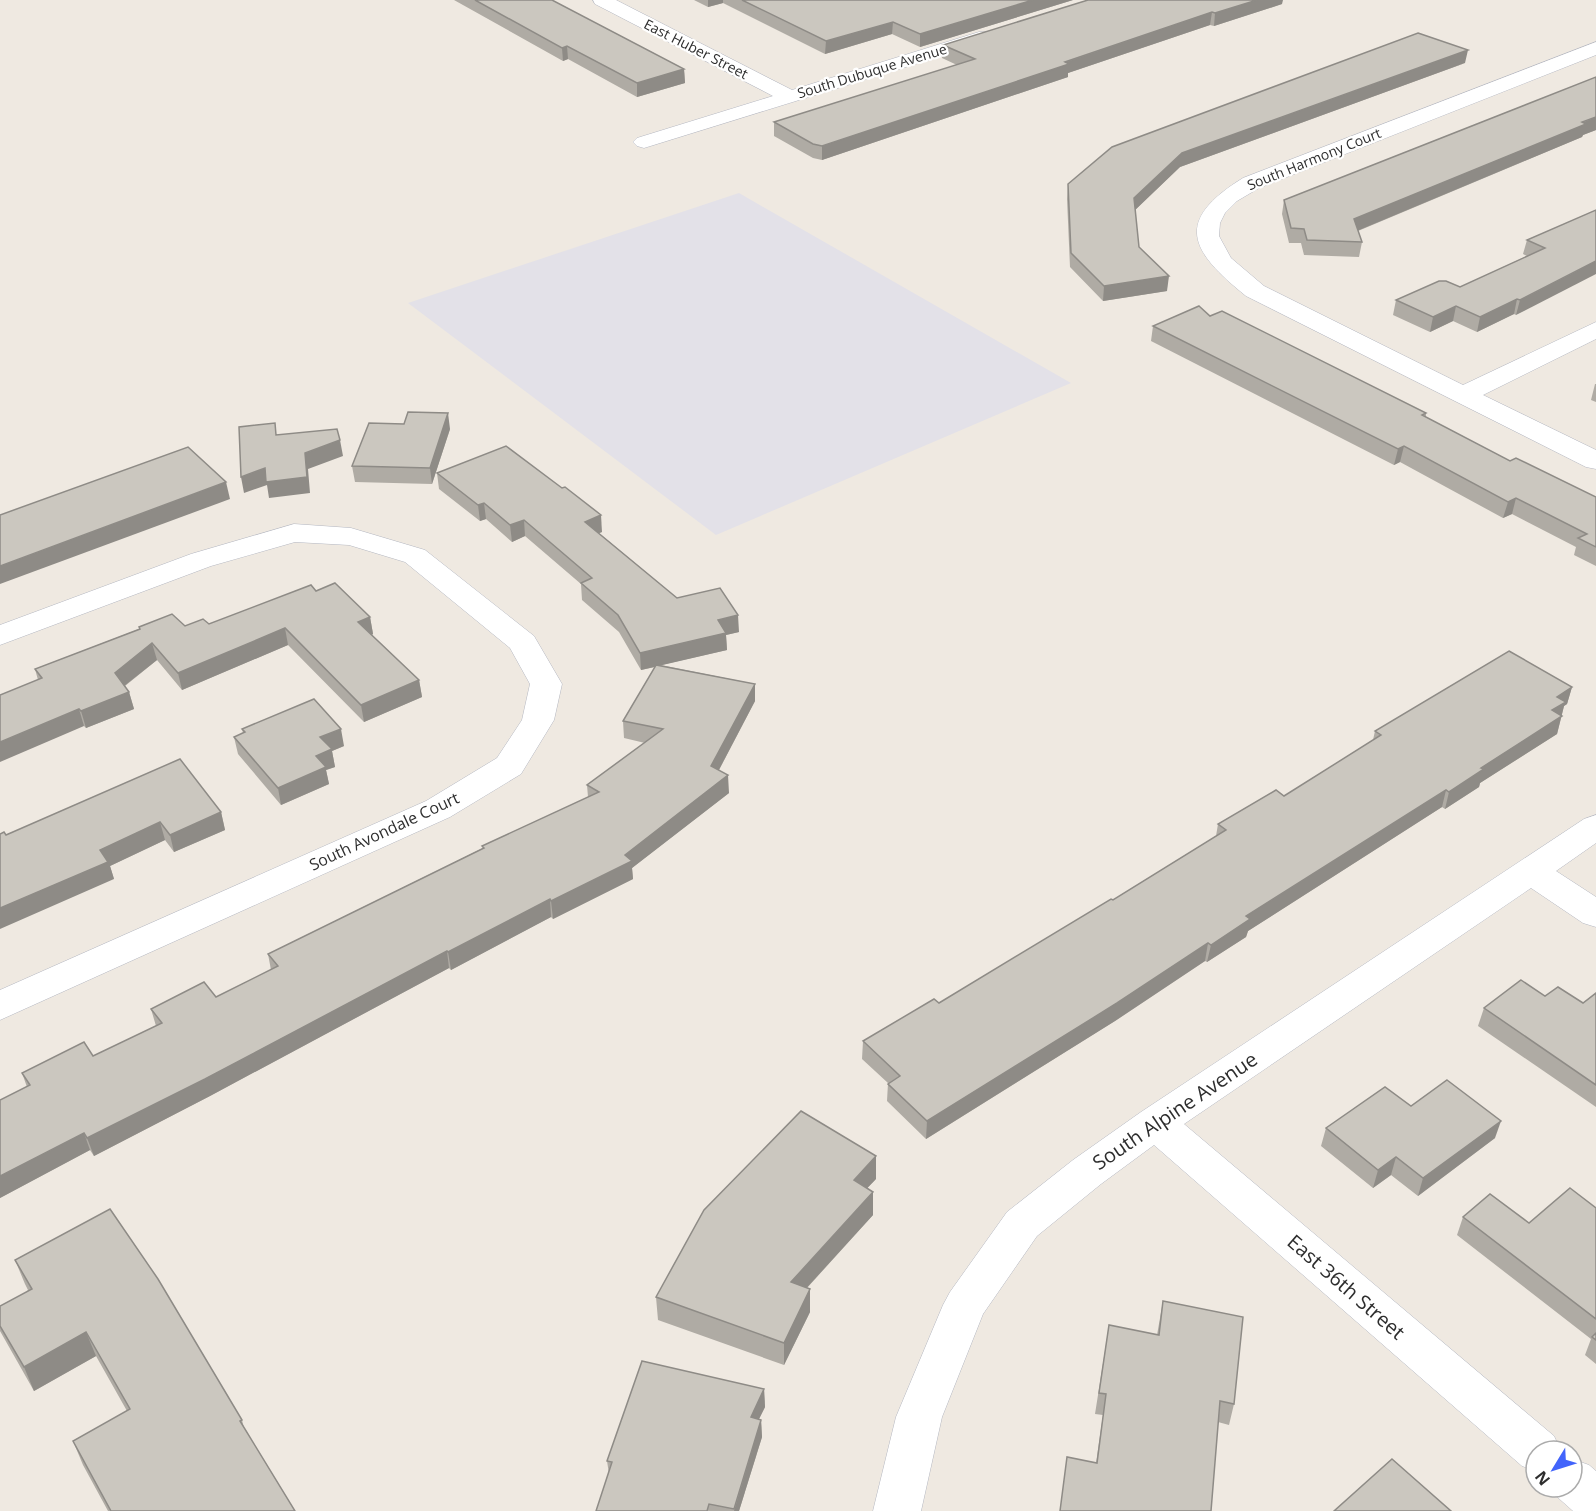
<svg xmlns="http://www.w3.org/2000/svg" width="1596" height="1511" font-family="'Open Sans',sans-serif">
	<rect width="100%" height="100%" fill="#efe9e1"/>
	<path fill="#e3e1e8" d="M739,193l26,15 306,175 -355,152 -308,-232z"/>
	<g fill="none" stroke-linecap="round" stroke-linejoin="round">
		<defs>
			<g id="street">
				<path d="M593,0h23l176,90 187,-58h14l3,4 -3,4 -349,108 -7,-2 -4,-4 4,-4 136,-42 -178,-92z"/>
				<path d="M1596,42v13l-337,133 -22,13 -12,12 -5,10 -1,13 12,22 33,28 199,99 133,-63v17l-113,56 113,55v19l-10,-2 -340,-171c-56,-45 -73,-75 -3,-118z"/>
				<path d="M294,524l57,4 74,22 109,86 28,48 -8,36 -33,54 -71,43 -450,203v-30l426,-189 71,-43 25,-38 8,-36 -20,-36 -105,-86 -56,-17 -54,-3 -84,24 -211,79v-20l191,-71z"/>
				<path d="M1596,815v28l-40,28 40,26v30l-13,-4 -52,-35 -347,236 370,312 7,15h-25v20l-14,-5 -368,-321 -53,39 -64,52 -54,78 -41,103 -21,94h-48l23,-94 47,-112 7,-13 57,-80 66,-52 68,-48 443,-293z"/>
				<path d="M1572,1459l17,6 7,6v40h-23l-18,-16 -3,-8h20z"/>
			</g>
		</defs>
		<use href="#street" stroke="#b4b7c1" stroke-width="1"/>
		<use href="#street" fill="#fff" fill-rule="evenodd"/>
	</g>
	<g fill="#afaba4">
		<path d="M454,0h98l132,69 1,14 -48,14 -69,-38 -5,2z"/>
		<path d="M694,0h379l-153,47 -28,-13 -67,20 -102,-51 -15,4z"/>
		<path d="M1088,0l194,4 -68,22 -4,-1 -142,48v4l-246,83 -9,-2 -39,-22v-14l183,-57 -15,-7 1,-13z"/>
		<path d="M1465,63l-285,104 -45,43 4,37 28,44 -64,10 -33,-34 -3,-68 1,-15z"/>
		<path d="M1596,77v53l-13,5 -1,2 -224,94 4,11 -3,15 -55,-2 -3,-12h-12l-7,-29 2,-14z"/>
		<path d="M1596,210l-80,105 -2,-1 -37,18 -24,-11 -23,11 -37,-17 3,-15 64,-13 67,-31 -4,-2 4,-14z"/>
		<path d="M1210,316l216,97v4l84,44 86,36v69l-22,-11 2,-8 -64,-33 -9,4 -103,-56 -6,3 -243,-124 2,-15z"/>
		<path d="M1595,384h1v18l-5,-2z"/>
		<path d="M450,429l-18,55 -77,-2 -3,-16z"/>
		<path d="M437,473l165,59 -3,1 78,65 62,34 -13,3 1,15 -66,15 94,19v17l-36,69 10,23 -97,75 1,11 -80,40 -2,-2 -100,53 -2,-2 -239,128 -116,60 -4,-6 -90,48v-98l27,-13 -5,-14 71,-17 63,-30 -5,-17 65,-12 55,-27 -3,-16 215,-106 -1,-2 106,-49 -1,-12 58,-42 -21,-5 -1,-17 32,-54 -14,3 -22,-38 -37,-32 -1,-16 -56,-48 -13,6 -26,-23 -6,2 -41,-32z"/>
		<path d="M316,591l54,26 3,17 -1,1 47,45 3,17 -58,25 -76,-77 -106,45 -25,-30 -32,26 4,6 5,17 -48,19 -48,-48 -3,-11 104,-40v-2l46,-1 24,-2z"/>
		<path d="M1572,687l-5,17 -3,2 -7,28 -77,49 -1,4 -34,22 -3,-2 -194,124 -2,6 -39,25 -2,-1 -90,60 -189,118 -39,-38 1,-18 -26,-24 1,-18 76,-38 174,-103 103,-64 2,-12 66,-28 89,-56 2,-9z"/>
		<path d="M242,729l102,17 -12,5 3,16 -9,3 3,14 -48,21 -43,-51 -4,-17 9,-4z"/>
		<path d="M221,812l4,18 -51,22 -9,-12 -55,26 4,13 -108,-44z"/>
		<path d="M1596,993v114l-118,-81 6,-18 61,-12 38,7z"/>
		<path d="M1411,1106l84,32 -77,58 -27,-21 -18,13 -52,-42 5,-18z"/>
		<path d="M876,1179l-9,9 6,4v23l-66,73 3,1v23l-26,53 -126,-45 -2,-23z"/>
		<path d="M1596,1208v156l-11,-9 6,-16 -134,-104 6,-18 66,6z"/>
		<path d="M15,1260l227,160 2,8 51,83h-187l-25,-46 -10,-24 54,-30 -31,-55 -62,35 -34,-60v-5l28,-36 -3,-6z"/>
		<path d="M1163,1301l71,103 -5,21 -11,-3 -122,41 7,-48 -8,-1 14,-89 48,10z"/>
		<path d="M764,1389l1,18 -6,12 2,1 1,17 -23,74h-143l13,-37 -2,-13z"/>
	</g>
	<g fill="#8e8b86">
		<path d="M708,0h15v3l-15,4z"/>
		<path d="M1033,0h40l-153,47v-13z"/>
		<path d="M1257,0h26l-1,4 -68,22 1,-13z"/>
		<path d="M1212,12l-2,13 -142,48v4l-246,83v-14z"/>
		<path d="M893,22l-1,12 -67,20 1,-13z"/>
		<path d="M567,46l1,13 -5,2 -1,-13z"/>
		<path d="M1468,50l-3,13 -285,104 -48,46 2,-15 48,-45z"/>
		<path d="M684,69l1,14 -48,14v-14z"/>
		<path d="M1596,117v13l-13,5 -1,2 -230,96 2,-14z"/>
		<path d="M1596,261v13l-80,41 4,-15z"/>
		<path d="M1169,276l-2,15 -64,10 1,-15z"/>
		<path d="M1517,299l-3,15 -37,18 3,-15z"/>
		<path d="M1456,306l-3,15 -23,11 3,-15z"/>
		<path d="M448,413l2,16 -18,55 -2,-16z"/>
		<path d="M340,440l3,16 -35,13 2,24 -41,5 -2,-13 -23,8 -3,-16z"/>
		<path d="M1404,446l-4,16 -6,3 4,-16z"/>
		<path d="M226,482l4,17 -230,85v-18z"/>
		<path d="M1516,498l-4,16 -9,4 5,-16z"/>
		<path d="M484,503l2,16 -6,2 -2,-16z"/>
		<path d="M601,515l1,17 -16,6 -1,-16z"/>
		<path d="M524,520l1,16 -13,6 -2,-17z"/>
		<path d="M738,615l1,17 -13,3 1,15 -86,20 -1,-17 78,-33z"/>
		<path d="M370,617l3,17 -12,5 -3,-17z"/>
		<path d="M285,628l3,17 -106,45 -4,-17z"/>
		<path d="M152,643l5,17 -38,30 -4,-17z"/>
		<path d="M419,680l3,17 -58,25 -3,-17z"/>
		<path d="M755,684v17l-43,82 -1,-17z"/>
		<path d="M1572,687l-5,17 -3,2 -7,28 -77,49 -1,4 -34,22 4,-17 32,-24 76,-71z"/>
		<path d="M129,692l5,17 -48,19 -5,-17z"/>
		<path d="M79,709l5,17 -84,36v-20z"/>
		<path d="M341,729l3,17 -12,5 3,16 -9,3 3,14 -48,21 -3,-17 38,-32 4,-19z"/>
		<path d="M728,775l1,18 -97,75 1,11 -80,40 -2,-18 74,-46z"/>
		<path d="M1446,790l-4,17 -194,124 -2,6 -39,25 4,-17 35,-29z"/>
		<path d="M221,812l4,18 -51,22 -4,-17z"/>
		<path d="M160,822l5,18 -55,26 4,13 -114,50v-21l100,-58z"/>
		<path d="M550,899l1,18 -100,53 -3,-18z"/>
		<path d="M1208,943l-3,18 -90,60 -189,118 1,-18z"/>
		<path d="M447,951l2,17 -239,128 -116,60 -7,-18z"/>
		<path d="M1501,1121l-6,17 -77,58 5,-18z"/>
		<path d="M84,1133l6,17 -90,48v-22z"/>
		<path d="M876,1156v23l-23,24 1,-23z"/>
		<path d="M1396,1157l-5,18 -18,13 5,-18z"/>
		<path d="M873,1192v23l-82,90v-23z"/>
		<path d="M810,1289v23l-26,53v-22z"/>
		<path d="M86,1332l10,24 -62,35 -10,-24z"/>
		<path d="M764,1389l1,18 -14,28v-18z"/>
		<path d="M761,1420l1,17 -23,74h-5z"/>
	</g>
	<g fill="#cbc7bf" stroke="#8e8b86" stroke-width="1.5">
		<path d="M475,0h77l132,69 -47,14 -70,-37 -5,2z"/>
		<path d="M742,0h291l-113,34 -27,-12 -67,19z"/>
		<path d="M1088,0h169l-42,13 -3,-1 -147,50 4,2 -247,82 -9,-2 -39,-22 201,-63 -32,-14z"/>
		<path d="M1418,33l50,17 -286,103 -48,45 5,49 30,29 -65,10 -33,-33 -3,-69 44,-37z"/>
		<path d="M1596,77v40l-14,5 4,2 -232,95 8,23 -55,-2 -3,-11 -13,-1 -7,-28z"/>
		<path d="M1596,210v51l-76,39 -3,-1 -37,18 -24,-11 -23,11 -37,-17 43,-19h7l14,6 85,-39 -18,-8z"/>
		<path d="M1199,306l11,10 12,-5 204,102 -4,2 88,46 6,-3 80,39v50l-18,-9 9,-4 -71,-36 -8,4 -104,-56 -6,3 -245,-123z"/>
		<path d="M408,412l40,1 -18,55 -78,-2 17,-43 35,1z"/>
		<path d="M275,423l1,12 61,-6 3,11 -35,13 2,24 -41,5 -1,-14 -24,9 -2,-50z"/>
		<path d="M506,446l56,42 3,-1 36,28 -16,7 92,76 43,-10 18,27 -20,5 8,13 -86,20 -22,-38 -37,-32 11,-5 -68,-58 -14,5 -26,-22 -6,2 -41,-32z"/>
		<path d="M188,447l38,35 -226,84v-51z"/>
		<path d="M335,583l35,34 -12,5 61,58 -58,25 -76,-77 -107,45 -26,-30 -37,30 14,19 -48,19 -2,-2 -79,33v-47l42,-17 -7,-9 105,-40 -1,-2 33,-13 13,12 18,-7 6,5 102,-39 5,6z"/>
		<path d="M1509,651l63,36 -15,10 9,5 -14,8 10,6 -81,52 3,1 -35,23 -3,-2 -200,126 4,3 -39,26 -3,-2 -91,60 -190,118 -39,-37 12,-8 -37,-35 71,-42 5,4 172,-104 2,1 113,-70 -8,-6 58,-34 8,6 97,-61 -6,-4z"/>
		<path d="M656,665l99,19 -44,82 17,9 -103,80 7,6 -81,40 -1,-2 -102,53 -1,-1 -242,128 -118,59 -3,-5 -84,43v-76l30,-15 -8,-12 62,-31 9,14 69,-33 -11,-14 53,-27 12,15 62,-31 -10,-12 216,-106 -2,-2 117,-54 -12,-7 76,-56 -40,-8z"/>
		<path d="M314,699l27,30 -21,8 12,12 -16,7 10,11 -48,21 -44,-51 11,-5 -3,-3z"/>
		<path d="M180,759l41,53 -51,23 -10,-13 -60,28 8,12 -108,46v-74l4,-2 2,3z"/>
		<path d="M1521,980l24,16 13,-9 25,16 13,-10v92l-112,-77z"/>
		<path d="M1447,1080l54,41 -78,57 -27,-21 -18,13 -52,-42 59,-41 26,19z"/>
		<path d="M801,1111l75,45 -22,24 19,12 -82,90 19,7 -26,54 -128,-46 48,-87z"/>
		<path d="M1570,1188l26,20v111l-133,-102 27,-23 39,29z"/>
		<path d="M110,1209l48,70 84,141 -2,1 55,90h-184l-38,-70 57,-32 -44,-77 -62,35 -24,-41v-20l32,-17 -17,-29z"/>
		<path d="M1163,1301l80,16 -9,87 -14,-3 -9,110h-151l7,-54 30,6 9,-69 -7,-1 10,-68 50,10z"/>
		<path d="M1596,1333v7l-4,-3z"/>
		<path d="M642,1361l122,28 -13,28 10,3 -27,89 -25,-5 -2,7h-111l16,-49 -5,-1z"/>
		<path d="M1392,1459l59,52h-117z"/>
	</g>
	<g text-anchor="middle" stroke-width="4.5" stroke-linejoin="round" paint-order="stroke">
		<g font-size="14" fill="#2e2e2e" stroke="#fff">
			<text transform="translate(696 49) rotate(27)" y="5">East Huber Street</text>
			<text transform="translate(872 71) rotate(-17)" y="5">South Dubuque Avenue</text>
			<text transform="translate(1314 159) rotate(-22)" y="5">South Harmony Court</text>
		</g>
		<g font-size="16" fill="#2e2e2e" stroke="#fff">
			<text transform="translate(384 831) rotate(-25)" y="6">South Avondale Court</text>
		</g>
		<g font-size="20" fill="#2e2e2e" stroke="#fff">
			<text transform="translate(1175 1111) rotate(-34)" y="7">South Alpine Avenue</text>
			<text transform="translate(1346 1287) rotate(41)" y="7">East 36th Street</text>
		</g>
	</g>
	<g transform="translate(1554 1469) rotate(232)"><circle r="28" fill="#ffffff" stroke="#ababab" stroke-width="1.5"/>
	<path d="M0-4.5L10 22L0 15L-10 22Z" fill="#4264fb"/>
	<text y="-9" font-size="16" font-weight="bold" text-anchor="middle" fill="#2e2e2e">N</text>
	</g>
</svg>
